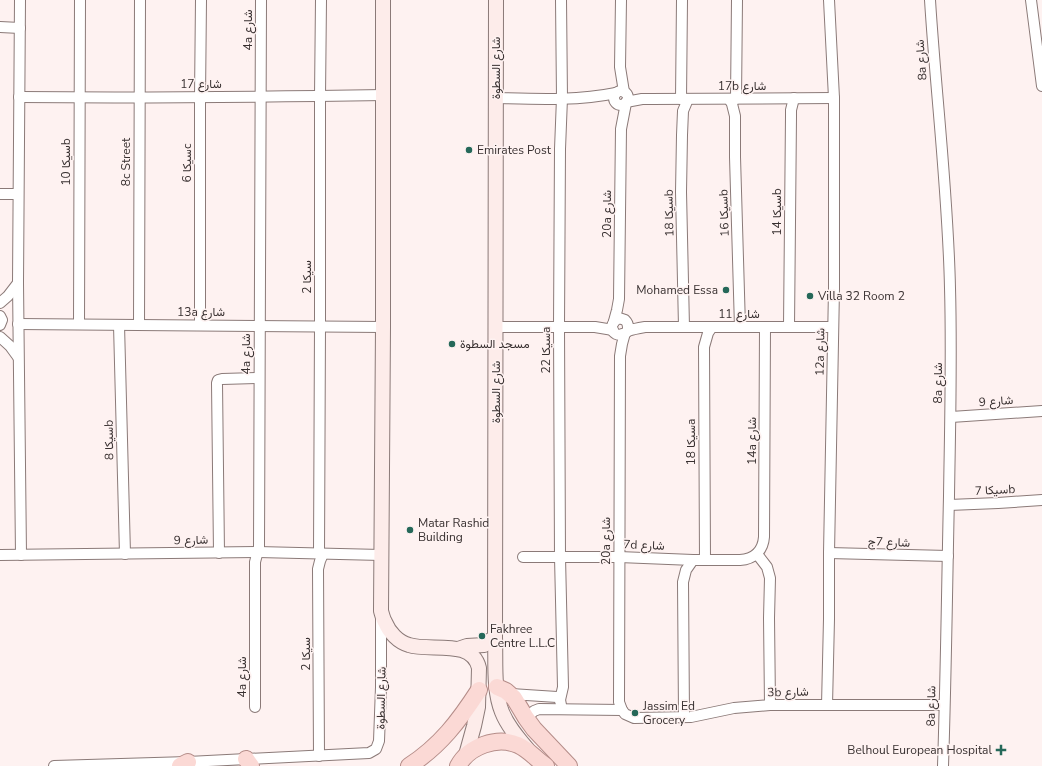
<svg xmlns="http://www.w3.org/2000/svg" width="1042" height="766" font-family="'Nunito Sans',Vazirmatn,sans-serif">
	<rect width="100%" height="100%" fill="#fef2f1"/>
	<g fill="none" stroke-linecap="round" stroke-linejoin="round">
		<defs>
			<g id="street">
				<path d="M20,0l-2,283 3,272"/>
				<path d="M621,0l-1,67 4,25"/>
				<path d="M930,0c6,96 18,192 20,288 2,70 0,139 -1,208 -2,90 -3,180 -6,270"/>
				<path d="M1031,0l11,86"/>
				<path d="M0,27l20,1"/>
				<circle cx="621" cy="98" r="7"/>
				<path d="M19,97c122,1 243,0 365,-2"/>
				<path d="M496,98c40,1 81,3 120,-5"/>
				<path d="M681,99l1,-99"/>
				<path d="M729,99l3,5 3,12v41l5,170"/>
				<path d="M736,99l1,-99"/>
				<path d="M626,102l16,-3h8l184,-1"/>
				<path d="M0,194h18"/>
				<path d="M0,303l8,-7 10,-13"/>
				<path d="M0,316l2,4 -2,5"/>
				<path d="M614,321l3,-11 2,-11 2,-170 5,-26"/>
				<path d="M18,324l365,3"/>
				<path d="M79,324l1,-324"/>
				<path d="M119,325l6,229"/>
				<path d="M139,325l1,-325"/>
				<path d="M200,325v-228l1,-97"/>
				<path d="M496,327h99l18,3"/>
				<path d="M684,327l-3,-135 1,-57 1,-24 5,-12"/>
				<path d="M789,327l2,-211v-6l3,-12"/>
				<path d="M627,332c2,-5 1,-9 -2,-12l-6,-2c-6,3 -11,11 -3,16 2,1 4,1 6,0 2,0 5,-2 6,-3 5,-2 11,-3 17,-4h188"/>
				<path d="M625,333l-3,11 -2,12 -1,346 3,8 3,4 9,4 57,-1 43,-9 36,-3h174"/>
				<path d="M0,337l10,9 8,11"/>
				<path d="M951,417l91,-6"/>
				<path d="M949,505l49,-2 44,-3"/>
				<path d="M219,553l-2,-170 1,-3 4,-1 37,-1"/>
				<path d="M319,553l1,-227v-230l1,-96"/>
				<path d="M829,553l119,3"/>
				<path d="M757,554l10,13 3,11 -1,40 1,87"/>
				<path d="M0,555l258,-3 123,3"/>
				<path d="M523,557h96l74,3h47c14,-1 23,-9 24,-23l1,-210"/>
				<path d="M705,560l-1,-213 4,-14 4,-6"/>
				<path d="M511,694l46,3 3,3 1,5"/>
				<path d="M560,700l3,-13 -3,-130 -1,-230 1,-178 2,-51 -1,-98"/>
				<path d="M827,705l2,-86v-66l5,-264v-191l-5,-98"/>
				<path d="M255,707v-145l4,-15 2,-547"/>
				<path d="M684,717l-1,-135 3,-12 7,-10"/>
				<path d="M526,718l8,-7 5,-2 83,1"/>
				<path d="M319,756l-1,-187 2,-8 3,-7"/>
				<path d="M54,766l134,-4 181,-9 7,-4 3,-8 2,-54v-69"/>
			</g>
			<g id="secondary">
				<path d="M383,0v327l-2,284c1,3 2,8 4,11 4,10 13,20 24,23 21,7 63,-7 70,23l-1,39 -4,19 -8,29"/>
				<path d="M496,0l-1,637c1,24 -2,53 7,75 6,15 17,27 27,39"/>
				<path d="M458,649l9,-3 17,-1 11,-8"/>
			</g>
			<g id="primary">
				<path d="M497,687l9,4 8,7 12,20 8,11 35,37"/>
				<path d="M246,759l5,7"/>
				<path d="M180,766l8,-4"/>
				<path d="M409,766c31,-20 50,-45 70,-76"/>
				<path d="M458,766c11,-20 39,-30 60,-21 11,5 18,14 28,21"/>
			</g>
		</defs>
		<use href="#street" stroke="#8b7a78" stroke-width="12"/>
		<use href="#secondary" stroke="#8b7a78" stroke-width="16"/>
		<use href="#primary" stroke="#b58d89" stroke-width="18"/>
		<use href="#street" stroke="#fff" stroke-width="10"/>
		<use href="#secondary" stroke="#fdecea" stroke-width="14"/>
		<use href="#primary" stroke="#fbd9d5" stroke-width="16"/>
	</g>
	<g fill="#256859" stroke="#fef2f1" stroke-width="1.5">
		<circle cx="469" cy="150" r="4"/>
		<circle cx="726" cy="290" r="4"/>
		<circle cx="810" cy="296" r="4"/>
		<circle cx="452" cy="344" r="4"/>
		<circle cx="410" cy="530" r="4"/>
		<circle cx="482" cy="636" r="4"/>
		<circle cx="635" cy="713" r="4"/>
		<path d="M999 744h4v4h4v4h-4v4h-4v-4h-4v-4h4z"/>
	</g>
	<g text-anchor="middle" stroke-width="3" stroke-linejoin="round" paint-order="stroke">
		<g font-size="12" fill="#383030" stroke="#fef2f1">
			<text transform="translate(248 30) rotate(-90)" y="4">4a شارع</text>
			<text transform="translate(921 60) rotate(-94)" y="4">8a شارع</text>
			<text transform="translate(496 68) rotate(-90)" y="4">شارع السطوة</text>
			<text x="201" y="88">شارع 17</text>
			<text x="742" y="90">17b شارع</text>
			<text transform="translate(66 162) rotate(-90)" y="4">سيكا 10b</text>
			<text transform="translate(126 162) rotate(-90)" y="4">8c Street</text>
			<text transform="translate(187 163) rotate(-90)" y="4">سيكا 6c</text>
			<text transform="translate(777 212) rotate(-90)" y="4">سيكا 14b</text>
			<text transform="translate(669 213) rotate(-91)" y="4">سيكا 18b</text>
			<text transform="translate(724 213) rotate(-92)" y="4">سيكا 16b</text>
			<text transform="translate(607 214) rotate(-90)" y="4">20a شارع</text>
			<text transform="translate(307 277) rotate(-90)" y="4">سيكا 2</text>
			<text x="201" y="316">13a شارع</text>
			<text x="739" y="318">شارع 11</text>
			<text transform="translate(546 350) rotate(-90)" y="4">سيكا 22a</text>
			<text transform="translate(820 352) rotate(-89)" y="4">12a شارع</text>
			<text transform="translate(246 354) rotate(-90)" y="4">4a شارع</text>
			<text transform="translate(938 383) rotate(-90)" y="4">8a شارع</text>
			<text transform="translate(496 392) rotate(-90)" y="4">شارع السطوة</text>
			<text transform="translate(996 401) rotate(-4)" y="4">شارع 9</text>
			<text transform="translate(109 440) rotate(-91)" y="4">سيكا 8b</text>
			<text transform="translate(752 441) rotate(-90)" y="4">14a شارع</text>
			<text transform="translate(691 442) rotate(-90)" y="4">سيكا 18a</text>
			<text transform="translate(995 490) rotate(-3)" y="4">سيكا 7b</text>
			<text transform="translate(191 540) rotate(-1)" y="4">شارع 9</text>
			<text transform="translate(606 541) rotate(-90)" y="4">20a شارع</text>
			<text transform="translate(889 542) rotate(2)" y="4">شارع 7ج</text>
			<text transform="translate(644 545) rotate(2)" y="4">7d شارع</text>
			<text transform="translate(306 654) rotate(-90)" y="4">سيكا 2</text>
			<text transform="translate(242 677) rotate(-90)" y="4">4a شارع</text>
			<text transform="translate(788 692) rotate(-1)" y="4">3b شارع</text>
			<text transform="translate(381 698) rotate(-89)" y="4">شارع السطوة</text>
			<text transform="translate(931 706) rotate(-89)" y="4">8a شارع</text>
		</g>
		<g font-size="12" fill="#383030" stroke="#fef2f1" text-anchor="start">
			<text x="477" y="154">Emirates Post</text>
			<text x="718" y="294" text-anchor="end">Mohamed Essa</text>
			<text x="818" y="300">Villa 32 Room 2</text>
			<text x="460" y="348">مسجد السطوة</text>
			<text x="418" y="527">Matar Rashid<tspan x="418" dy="14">Building</tspan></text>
			<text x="490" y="633">Fakhree<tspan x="490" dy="14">Centre L.L.C</tspan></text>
			<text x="643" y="710">Jassim Ed<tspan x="643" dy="14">Grocery</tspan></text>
			<text x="992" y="754" text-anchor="end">Belhoul European Hospital</text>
		</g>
	</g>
</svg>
